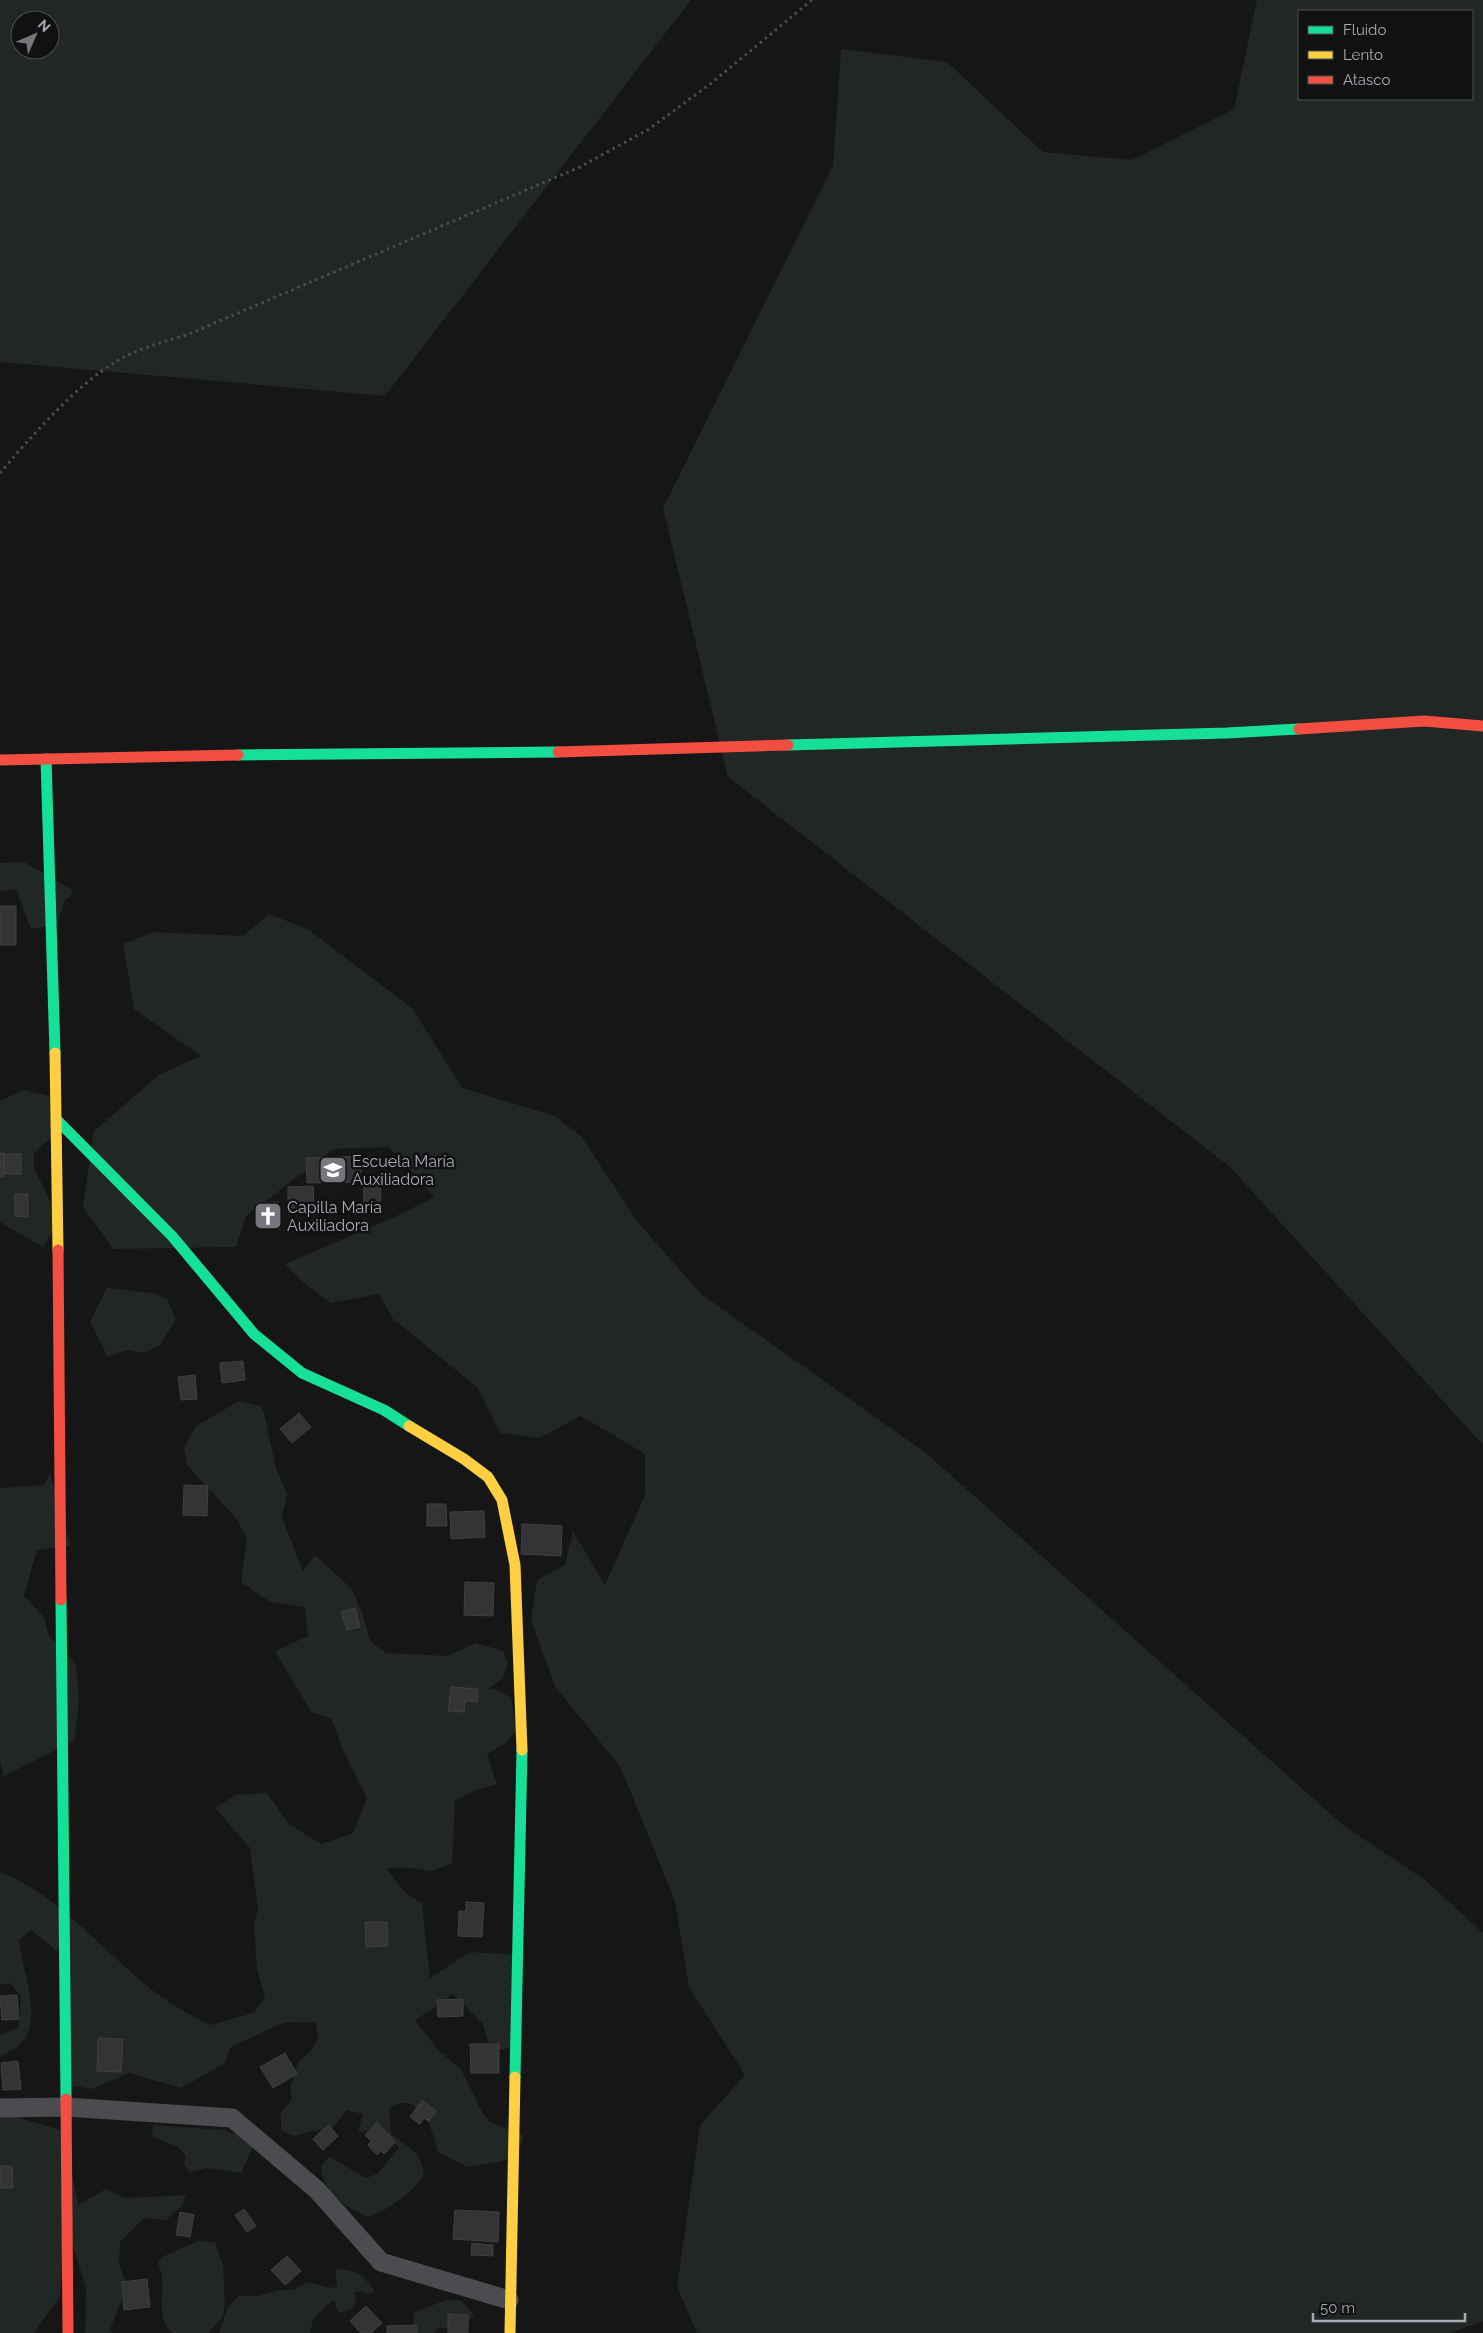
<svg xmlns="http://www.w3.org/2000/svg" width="1483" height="2333" font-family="Raleway,sans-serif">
	<rect width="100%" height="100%" fill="#161617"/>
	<g fill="#202724" fill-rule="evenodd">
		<path d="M0,0h691l-306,396 -385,-34zM20,20h30v30h-30z"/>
		<path d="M1257,0h226v1445l-253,-278 -502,-390 -65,-269 170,-342 8,-117 106,13 96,90 89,8 102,-51zM1299,11h173v88h-173z"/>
		<path d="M24,862l49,28 -3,7 -5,3 -8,25 -26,4 -15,-40 -16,3v-29z"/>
		<path d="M269,914l39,15 105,80 49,79 93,28 26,20 56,85 64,73 225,159 417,372 81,54 59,54v388l-33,12h-753l-20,-46 23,-162 45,-50 -56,-88 -14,-86 -55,-135 -65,-79 -24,-68 6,-39 28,-15 8,-34 32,54 40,-90v-41l-64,-38 -42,22 -39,-5 -22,-45 -86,-70 -13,-24 -48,9 -28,-21 -18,-18 116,-50 33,-17 -45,-50 -55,2 -88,67 -10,31 -123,2 -30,-42 11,-76 66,-57 41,-18 -67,-47 -11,-65 31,-12 89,4z"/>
		<path d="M23,1090l31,7 3,35 -23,21v15l24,49 -6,16 -9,14 -43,-25v-121z"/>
		<path d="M107,1288l46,5 14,6 9,21 -16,25 -16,8 -16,-3 -20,7 -18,-35z"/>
		<path d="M239,1401l21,5 4,7 12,55 11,26 -5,23 21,54 12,-16 37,34 11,26 7,26 16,12 61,3 29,-13 27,8 5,12 -5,15 -17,13 8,-3 17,10 6,33 -13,13 -17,10 10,30 -24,7 -18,10 -3,63 -21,7 -20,-3h-25l19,24 17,12 8,74 40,-26 51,3 -9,93 -18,2 -5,-6 -6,-20 -31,-31 -10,10 -27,17 23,30 23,19 21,43 8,10 34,14 -8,19 -17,7 -31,5 -30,-15c-5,-24 -21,-64 -49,-43l2,25c18,13 31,18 33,42 -16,20 -32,31 -55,41 -22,-7 -48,-27 -48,-52l9,-8 36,21 11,-4 22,-26 -20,-21 -21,6 5,-19 -16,-4 -15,19h-9l-30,7 -12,-6v-17l11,-14 -2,-12 8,-25 12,-10 8,-13 -2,-16 -28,-1 -10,3 -47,22 -7,17 -43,24 -52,-15 -37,16 -28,-5 3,-125 -36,-29 -12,10c4,40 35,98 -19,116v-21l19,-8 2,-30 -11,-14 -10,2v-113c59,21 111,89 163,126 14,10 31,18 46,27l45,-12 11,-16 -8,-27 -3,-47 4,-14 -8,-61 -35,-40 20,-13 32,-2 22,31 32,20 32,-11 14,-35 -25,-50 -11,-30 -19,-5 -37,-62 33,-15 -3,-29 -35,-5 -29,-20 6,-44 -12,-21 -48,-52 -3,-17 12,-22z"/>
		<path d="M50,1474l21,72 -34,4 -13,46 20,21 5,19 27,28 3,39 -5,38 -70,35 -4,-16v-272l44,-3z"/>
		<path d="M10,2115l54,16 14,74 28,-16 18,9 62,-3 -4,11 -16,14 -22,-2 -24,24 -1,22 8,23 -17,42 3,4h-28l1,-47 -20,-60 -6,70 -26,37h-34v-216z"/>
		<path d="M153,2125l70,5 19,6 11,12 -12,25 -34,-5 -18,4 -5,-8 2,-8 -7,-8 -27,-12z"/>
		<path d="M198,2241l17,1 8,23 2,41 -3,12 -14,15h-35c-17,-11 -9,-39 -11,-56 0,-5 -3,-10 -4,-15l4,-5z"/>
		<path d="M335,2269c20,0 29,6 40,23l-7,2 -6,-3 -7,1c3,13 -4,21 -17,20l-4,-13 -21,20 -3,14h-91l8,-25 12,-12h19l22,-6h13l14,-8 26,6 4,-1z"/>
		<path d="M445,2300h16l13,15 -11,14 -26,-1 -3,5h-22l2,-20z"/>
	</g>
	<g fill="#343436" stroke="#403f43">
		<rect x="0" y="906" width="16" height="39"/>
		<path d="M0,1153h4l-1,24h-3z"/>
		<rect x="4" y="1154" width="17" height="20"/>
		<path d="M360,1156l1,26 -54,1 -1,-25z"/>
		<path d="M380,1180l1,21 -17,1 -1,-21z"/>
		<path d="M313,1186l1,22h-26v-21z"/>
		<path d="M15,1194h13v23l-13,-1z"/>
		<path d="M278,1202l1,27h-21l-1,-26z"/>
		<path d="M243,1361l2,19 -23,3 -2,-20z"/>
		<path d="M195,1375l2,24 -16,1 -3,-23z"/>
		<path d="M299,1413l12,14 -19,16 -12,-14z"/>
		<path d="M184,1485l24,1 -1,30 -24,-1z"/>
		<path d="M427,1504h19l1,22h-20z"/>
		<path d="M484,1511l1,26 -34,2 -1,-27z"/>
		<path d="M522,1524l40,2 -1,30 -40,-2z"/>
		<path d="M465,1582l29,1 -1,33 -29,-1z"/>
		<path d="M355,1608l5,19 -13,3 -6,-18z"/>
		<path d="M451,1687l27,2 -1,13 -12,-1 -1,11 -16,-1z"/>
		<path d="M466,1902l18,1 -2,34 -24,-1 1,-25h7z"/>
		<path d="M365,1922h22l1,24 -22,1z"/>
		<path d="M17,1995l2,24 -17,1 -2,-24z"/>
		<path d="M463,1999v17l-25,1 -1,-17z"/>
		<path d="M98,2038l25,1 -2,33 -24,-1z"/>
		<path d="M470,2044h29v29h-28z"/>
		<path d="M285,2053l12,21 -24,14 -13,-21z"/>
		<path d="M18,2061l3,28 -18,1 -2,-27z"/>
		<path d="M422,2100l14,11 -7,10 -5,-3 -4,6 -10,-7z"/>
		<path d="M377,2122l18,20 -11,12 -3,-3 -4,4 -9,-10 3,-4 -6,-6z"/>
		<path d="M328,2125l10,11 -15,14 -10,-11z"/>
		<path d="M0,2166h12l1,22h-13z"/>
		<path d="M244,2209l12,17 -9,6 -12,-17z"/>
		<path d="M455,2210l44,2 -1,30 -45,-3z"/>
		<path d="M180,2212l14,3 -4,22 -14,-2z"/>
		<path d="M472,2243l21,2v11l-22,-1z"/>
		<path d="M287,2256l14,15 -16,14 -14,-15z"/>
		<path d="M147,2279l3,28 -26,3 -2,-28z"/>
		<path d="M366,2306l16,17 -11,10h-10l-11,-12z"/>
		<path d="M448,2314l20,1v18h-20z"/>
		<path d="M417,2325v8h-30v-7z"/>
	</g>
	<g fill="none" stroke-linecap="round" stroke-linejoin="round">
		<path stroke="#4c4c50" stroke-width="3" stroke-dasharray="2.5 4" stroke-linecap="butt" d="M0,473c29,-34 78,-90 117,-112 22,-13 47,-19 72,-27l391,-167 69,-38 60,-44 103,-85"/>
		<path stroke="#4c4b4f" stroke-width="19" d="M0,2108l66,-1 166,11 85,72 64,72 128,38"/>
		<g stroke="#16e098" stroke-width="11">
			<path d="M788,745l439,-12 72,-4"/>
			<path d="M238,755l320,-3"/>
			<path d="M46,759l9,294"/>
			<path d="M57,1120l115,116 82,98 48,39 82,37 25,16"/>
			<path d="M61,1600l5,499"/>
			<path d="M515,2077l7,-327"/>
		</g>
		<g stroke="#ffcf43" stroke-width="11">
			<path d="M55,1053l3,197"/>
			<path d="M409,1426l55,33 24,18 14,23 13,65 7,185"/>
			<path d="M510,2333l5,-256"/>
		</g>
		<g stroke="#f24e42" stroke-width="11">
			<path d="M1299,729l125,-8 59,5"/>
			<path d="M558,752l230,-7"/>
			<path d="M0,760l238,-5"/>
			<path d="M58,1250l3,350"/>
			<path d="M66,2099l2,234"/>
		</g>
	</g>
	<defs>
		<symbol id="school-square" viewBox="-11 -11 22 22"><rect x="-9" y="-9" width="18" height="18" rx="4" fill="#76767e" stroke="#111112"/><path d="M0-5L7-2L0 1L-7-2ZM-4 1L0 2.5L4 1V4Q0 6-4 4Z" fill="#fff"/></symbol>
		<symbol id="church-square" viewBox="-11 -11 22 22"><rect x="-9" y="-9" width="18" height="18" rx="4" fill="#76767e" stroke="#111112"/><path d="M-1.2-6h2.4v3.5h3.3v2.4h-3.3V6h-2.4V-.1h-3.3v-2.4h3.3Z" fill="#fff"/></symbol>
	</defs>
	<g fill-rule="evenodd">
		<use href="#school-square" x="317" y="1154" width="32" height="32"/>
		<use href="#church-square" x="252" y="1200" width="32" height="32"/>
	</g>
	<g text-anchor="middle" stroke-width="5" stroke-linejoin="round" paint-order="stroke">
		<g font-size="16" fill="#aaa9b6" stroke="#111112" text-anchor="start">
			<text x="352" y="1167">Escuela María<tspan x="352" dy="18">Auxiliadora</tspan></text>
			<text x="287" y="1213">Capilla María<tspan x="287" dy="18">Auxiliadora</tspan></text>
		</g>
	</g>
	<rect x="1298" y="10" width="175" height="90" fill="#111112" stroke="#4e4e54"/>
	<rect x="1308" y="26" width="25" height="8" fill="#16e098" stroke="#4e4e54"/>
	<text x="1343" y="35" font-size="15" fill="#aaa9b6">Fluido</text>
	<rect x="1308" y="51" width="25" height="8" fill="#ffcf43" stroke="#4e4e54"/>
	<text x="1343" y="60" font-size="15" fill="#aaa9b6">Lento</text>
	<rect x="1308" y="76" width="25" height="8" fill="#f24e42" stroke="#4e4e54"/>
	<text x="1343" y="85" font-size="15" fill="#aaa9b6">Atasco</text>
	<g transform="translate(35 35) rotate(45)"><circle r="24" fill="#111112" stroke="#4e4e54"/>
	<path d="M0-4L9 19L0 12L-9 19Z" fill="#76767e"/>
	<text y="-8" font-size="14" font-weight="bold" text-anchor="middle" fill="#aaa9b6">N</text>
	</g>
	<path d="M1313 2313v8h152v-8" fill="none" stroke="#aaa9b6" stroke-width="2.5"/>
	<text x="1320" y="2313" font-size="15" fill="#aaa9b6" stroke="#111112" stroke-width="4" paint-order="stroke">50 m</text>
</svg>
